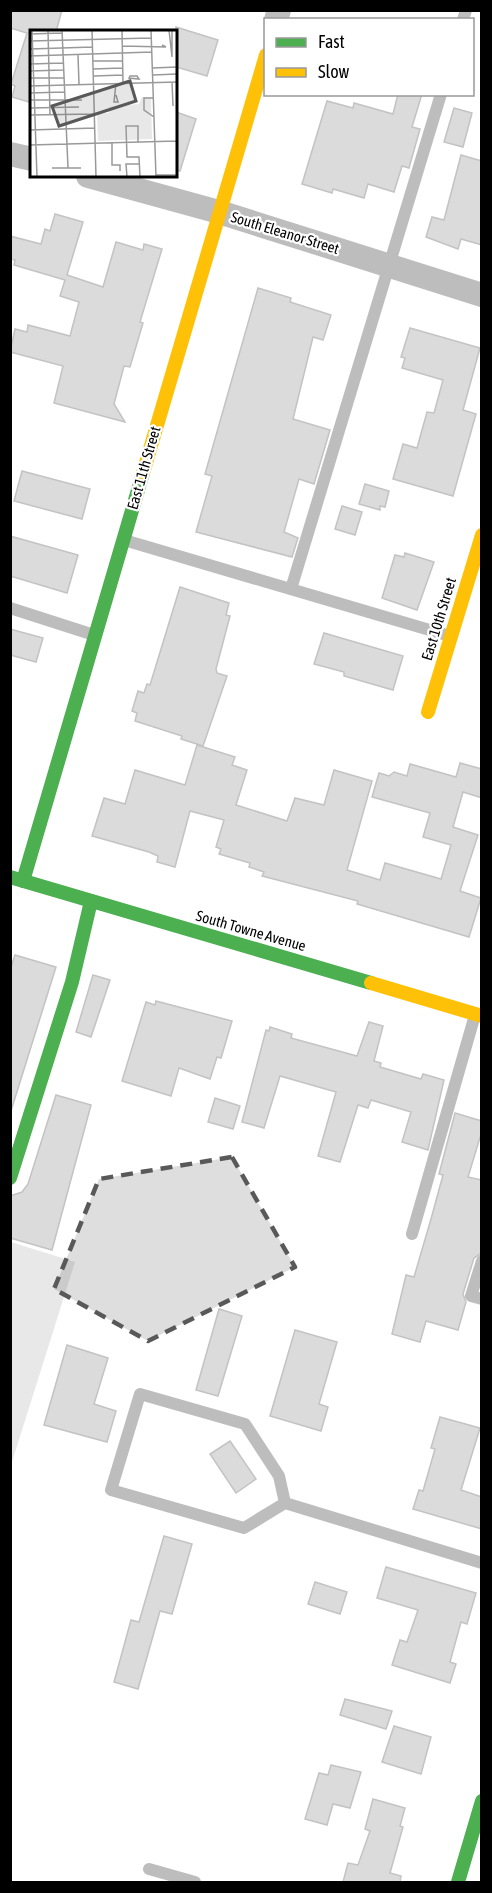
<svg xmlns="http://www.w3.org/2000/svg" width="492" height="1893" font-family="'Asap Condensed',sans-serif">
	<rect width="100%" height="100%" fill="#fff"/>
	<path fill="#e8e8e8" d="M11,1242l64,20 -64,203 -1,-223z"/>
	<g fill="#dbdbdb" stroke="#c3c3c3" stroke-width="1.5">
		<path d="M10,10h52l-6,22h-24v71l-20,-6 3,-11 -4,-2 16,-51 -17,-5z"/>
		<path d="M176,27l42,13 -11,36 -31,-9z"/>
		<path d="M398,94h24l-10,33 8,2 -11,39 -7,-2 -8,26 -26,-8 -4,14 -31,-9 -1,4 -30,-9 25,-83 26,7 1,-5 39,11z"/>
		<path d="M454,108l18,5 -9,34 -19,-5z"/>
		<path d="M176,112l20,7 -16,52 -4,-1z"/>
		<path d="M461,155l21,6v84l-21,-6 -3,10 -32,-12 6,-20 12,3z"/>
		<path d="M55,214l28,8 -16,53 36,12 13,-45 27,8 1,-6 18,5 -22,73 3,1 -13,44 -6,-1 -10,38 11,18 -71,-19 9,-37 -53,-14 5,-23 12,3 1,-7 42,11 9,-34 -19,-6 5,-16 -51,-15 1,-5 -5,-1v-23l31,8 4,-15 5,2z"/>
		<path d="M258,288l33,10 -1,4 41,13 -8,25 -10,-3 -20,82 37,11 -16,54 -15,-5 -15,53 14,6 -6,19 -96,-25 16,-56 -7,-2z"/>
		<path d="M410,328l70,20 -17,62 13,4 -23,82 -60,-17 10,-35 14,4 10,-36 7,1 9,-33 -41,-12 3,-10 -4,-1z"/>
		<path d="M22,471l68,18 -8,30 -68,-18z"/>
		<path d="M365,484l24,7 -4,16 -5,-1v4l-21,-6z"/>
		<path d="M342,506l20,6 -7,23 -20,-6z"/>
		<path d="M10,536l68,19 -11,38 -57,-17z"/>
		<path d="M405,553l29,9 -17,48 -35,-12 13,-43 9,2z"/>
		<path d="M180,587l49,16 -3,12 4,1 -14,53 1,4 10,3 -24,70 -22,-7 1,-3 -47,-15 2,-8 -5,-2 6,-20 6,2 3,-9 3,1z"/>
		<path d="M10,629l33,9 -7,24 -26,-7z"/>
		<path d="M324,633l79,23 -10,34 -49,-14v-4l-30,-8z"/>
		<path d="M197,745l38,12 -3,8 15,5 -11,35 51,16 8,-23 29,7 10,-35 38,11 -25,89 33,10 5,-17 56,16 10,-34 -28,-8 7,-24 -58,-16 7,-24 10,3 5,-4 13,4 3,-12 46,13 4,-14 22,6v29l-19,-6 -10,35 25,8 -18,56 21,7 -12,39 -112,-33 1,-3 -96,-25 2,-4 -15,-5 1,-4 -31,-9 2,-5 -5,-2 8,-27 -34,-9 -15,56 -18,-5 1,-6 -9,-4 -57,-16 12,-38 21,6 10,-34 50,15z"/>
		<path d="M15,955l41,12 -46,147v-144z"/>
		<path d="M93,975l17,5 -19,57 -15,-5z"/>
		<path d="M156,1001l76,20 -11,37 -4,-1 -7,22 -31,-11 -8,28 -49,-15 24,-79 9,3z"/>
		<path d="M369,1022l14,4 -9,35 7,2 -1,4 41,12 2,-5 21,6 -16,70 -26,-8 9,-30 -40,-12 -3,8 -10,-3 -18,57 -22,-6 18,-64 -56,-16 -16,52 -22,-6 24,-92 3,1 1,-4 22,7 -1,4 66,18z"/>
		<path d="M56,1095l35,10 -39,145 -42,-12v-42l12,-4 6,-8z"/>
		<path d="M215,1098l25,8 -7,23 -25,-7z"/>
		<path d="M455,1113l27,8v10l-14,46 14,3v73l-8,5 -11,36 3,8 -8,28 -32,-9 -6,21 -28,-8 14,-59 8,2 17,-58 12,-44 -4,-1z"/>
		<path d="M219,1309l23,7 -24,80 -22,-6z"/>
		<path d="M295,1330l42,12 -18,62 9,3 -7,24 -51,-15z"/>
		<path d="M67,1345l41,13 -14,46 22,7 -9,31 -63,-17z"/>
		<path d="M440,1417l40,11 -19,62 21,7v32l-69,-20 6,-19 4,1 12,-42 -4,-1z"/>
		<path d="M230,1441l26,38 -20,14 -26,-39z"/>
		<path d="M164,1536l28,8 -20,70 -12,-3 -22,78 -24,-7 17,-62 8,2z"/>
		<path d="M386,1567l90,26 -9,31 -6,-2 -11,40 6,2 -6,19 -58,-18 8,-25 7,2 11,-32 -41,-12z"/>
		<path d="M315,1582l32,10 -7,22 -32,-10z"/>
		<path d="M345,1699l47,12 -6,18 -46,-14z"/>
		<path d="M394,1726l37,11 -10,37 -39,-12z"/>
		<path d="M331,1765l30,7 -11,36 -17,-4 -6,21 -22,-6 14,-46 9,2z"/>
		<path d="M373,1799l32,9 -5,18 3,1 -13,46 11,3 -1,6h-57l5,-19 10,2 12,-34 -5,-2z"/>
	</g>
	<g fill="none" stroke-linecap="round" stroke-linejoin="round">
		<g stroke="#bdbdbd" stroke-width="12">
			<path d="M463,20l3,-10"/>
			<path d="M124,540l326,96"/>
			<path d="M291,589l150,-495"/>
			<path d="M10,608l84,27"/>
			<path d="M412,1234l63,-219"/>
			<path d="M482,1261l-11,35 11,3"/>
			<path d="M285,1503l-6,-27 -34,-52 -105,-30 -29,96 133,38 41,-25 197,60"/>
			<path d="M149,1869l46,13"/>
		</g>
		<g stroke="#bdbdbd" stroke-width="24">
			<path d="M276,20l3,-10"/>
			<path d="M10,154l22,5"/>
			<path d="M88,176l131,36 263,83"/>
		</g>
		<g stroke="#4caf50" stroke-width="14">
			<path d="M10,877l361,106"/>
			<path d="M23,881l120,-408"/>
			<path d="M10,1178l62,-196 19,-81"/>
			<path d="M458,1882l24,-81"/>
		</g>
		<g stroke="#ffc107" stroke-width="14">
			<path d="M143,473l123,-418"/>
			<path d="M428,712l54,-177"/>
			<path d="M371,983l111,33"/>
		</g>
	</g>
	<path fill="#595959" fill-opacity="0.2" stroke="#595959" stroke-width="4.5" stroke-dasharray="12 8" stroke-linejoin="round" d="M232,1157l63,110 -147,74 -94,-52 45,-110z"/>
	<g text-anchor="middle" stroke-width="4.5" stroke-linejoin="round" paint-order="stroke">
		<g font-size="15" fill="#000" stroke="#fff">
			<text transform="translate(285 233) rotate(17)" y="5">South Eleanor Street</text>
			<text transform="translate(144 468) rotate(-74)" y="5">East 11th Street</text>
			<text transform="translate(439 619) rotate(-73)" y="5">East 10th Street</text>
			<text transform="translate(251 931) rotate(16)" y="5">South Towne Avenue</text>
		</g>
	</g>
	<g transform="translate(30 30)">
		<rect width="147" height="147" fill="#fff"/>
		<path d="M112,67h9l1,42 -54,2 -1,-27 12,-1v-6l30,-3z" fill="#e8e8e8"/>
		<path fill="none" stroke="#999" stroke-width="1.5" d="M2,0l5,147M18,0l2,85M32,0l6,138M62,0l4,147M92,0l1,53M121,0l5,147M139,0l3,27v-27M0,4l32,-1M0,11l121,-3M92,16l44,1 -4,-2M0,19l63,-2M48,25l1,29M0,26l122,-4M63,31h30M0,34l33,-1M122,38l25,-1M63,39l29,-1M0,41l33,-1M123,45l24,-1M64,46l29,-1M107,46l2,3 -10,-1 1,-2zM0,48h34M142,52l1,24M86,53l-2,19h4l-2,-7M0,56l147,-4M0,63l34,-1M123,68h-9v12l10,7M0,70h52M0,78l49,-1M0,85l65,-1M147,97v28M0,100l65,-2M108,112v-16h-12l1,31h12l1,20M82,113v22h8v6M0,115l147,-4M22,138h29M126,145h21M97,147l-1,-13h14"/>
		<path fill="#595959" fill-opacity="0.15" stroke="#595959" stroke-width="3" d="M100,51l6,20 -77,25 -7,-20z"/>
		<rect width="147" height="147" fill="none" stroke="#000" stroke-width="3"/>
	</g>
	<rect width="492" height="1893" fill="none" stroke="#000000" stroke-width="24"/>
	<rect x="264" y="18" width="210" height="78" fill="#ffffff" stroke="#999999" stroke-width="1.5"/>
	<rect x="276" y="38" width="30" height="9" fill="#4caf50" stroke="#999999" stroke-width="1.5"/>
	<text x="318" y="48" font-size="18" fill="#000000">Fast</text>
	<rect x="276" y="68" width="30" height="9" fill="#ffc107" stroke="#999999" stroke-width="1.5"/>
	<text x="318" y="78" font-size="18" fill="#000000">Slow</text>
</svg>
